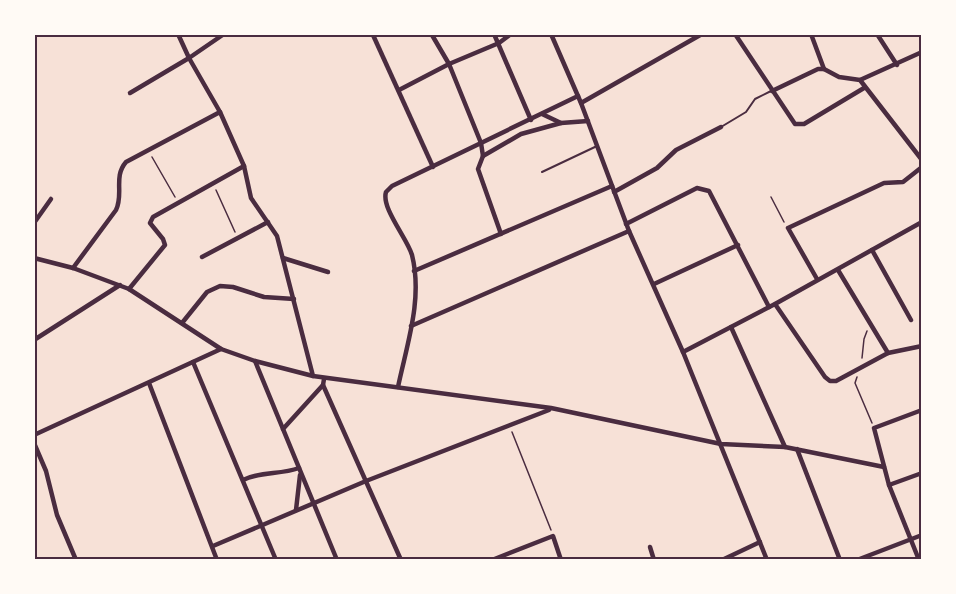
<svg xmlns="http://www.w3.org/2000/svg" width="956" height="594" font-family="Figtree,sans-serif">
	<rect width="100%" height="100%" fill="#f7e1d7"/>
	<g fill="none" stroke-linecap="round" stroke-linejoin="round">
		<g stroke="#4a2c40" stroke-width="1.5">
			<path d="M152,157l23,40"/>
			<path d="M216,190l19,42"/>
			<path d="M771,197l13,25"/>
			<path d="M862,358l2,-19 3,-8"/>
			<path d="M857,377l-2,6 17,40"/>
			<path d="M512,432l39,98"/>
		</g>
		<g stroke="#4a2c40" stroke-width="2">
			<path d="M721,127l25,-15 9,-13 16,-8"/>
			<path d="M542,172l55,-26"/>
		</g>
		<g stroke="#4a2c40" stroke-width="4.5">
			<path d="M178,34l11,24 31,54 24,54 7,32 26,38 36,140"/>
			<path d="M494,34l37,86"/>
			<path d="M551,34l30,69 48,128 54,121 84,208"/>
			<path d="M735,34l60,90h9l60,-36"/>
			<path d="M811,34l13,35"/>
			<path d="M877,34l20,31"/>
			<path d="M373,35l60,132"/>
			<path d="M432,35l17,29 32,79 2,13 -5,13 23,65"/>
			<path d="M860,80l62,-28"/>
			<path d="M399,90l50,-26 50,-21 12,-9"/>
			<path d="M772,91l46,-22h6l15,8 21,3 62,80"/>
			<path d="M130,93l59,-35 35,-24"/>
			<path d="M581,103l121,-69"/>
			<path d="M542,114l19,9 27,-2"/>
			<path d="M483,156l38,-22 40,-11"/>
			<path d="M614,192l43,-24 19,-18 45,-23"/>
			<path d="M34,223l17,-24"/>
			<path d="M626,224l71,-36 12,3 60,116"/>
			<path d="M872,250l39,70"/>
			<path d="M202,257l66,-35"/>
			<path d="M34,258l39,10 56,21 92,60 34,12 58,15 238,32 170,36 64,3 99,20"/>
			<path d="M283,258l45,14"/>
			<path d="M73,268l43,-58c8,-16 -3,-33 10,-48l94,-50"/>
			<path d="M838,270l50,83"/>
			<path d="M414,271l198,-85"/>
			<path d="M817,279l-29,-51 96,-45 19,-1 19,-15"/>
			<path d="M654,284l84,-39"/>
			<path d="M129,289l36,-44 -2,-6 -13,-16 3,-6 91,-51"/>
			<path d="M775,304l50,73 5,4h6l52,-28 34,-7"/>
			<path d="M182,323l25,-31 13,-6 13,1 31,10 30,2"/>
			<path d="M411,326l218,-95"/>
			<path d="M731,327l54,120"/>
			<path d="M34,340l86,-55"/>
			<path d="M683,352l92,-48 147,-82"/>
			<path d="M255,361l82,199"/>
			<path d="M193,362l83,198"/>
			<path d="M324,379l-1,6 78,175"/>
			<path d="M149,383l68,177"/>
			<path d="M398,387c9,-43 25,-88 14,-132 -5,-17 -31,-47 -26,-63l6,-6 186,-90"/>
			<path d="M283,429l40,-44"/>
			<path d="M34,435l187,-86"/>
			<path d="M34,443l12,28 11,44 19,45"/>
			<path d="M797,449l43,111"/>
			<path d="M243,480c18,-9 37,-5 56,-12"/>
			<path d="M889,485l33,-12"/>
			<path d="M296,510l4,-35"/>
			<path d="M213,546l153,-65 183,-71"/>
			<path d="M650,547l4,13"/>
			<path d="M492,560l61,-24 8,24"/>
			<path d="M722,560l38,-18"/>
			<path d="M857,560l65,-25"/>
			<path d="M919,560l-30,-75 -15,-57 48,-18"/>
		</g>
	</g>
	<rect width="956" height="594" fill="none" stroke="#fffaf5" stroke-width="72"/>
	<rect x="36" y="36" width="884" height="522" fill="none" stroke="#4a2c40" stroke-width="2"/>
</svg>
